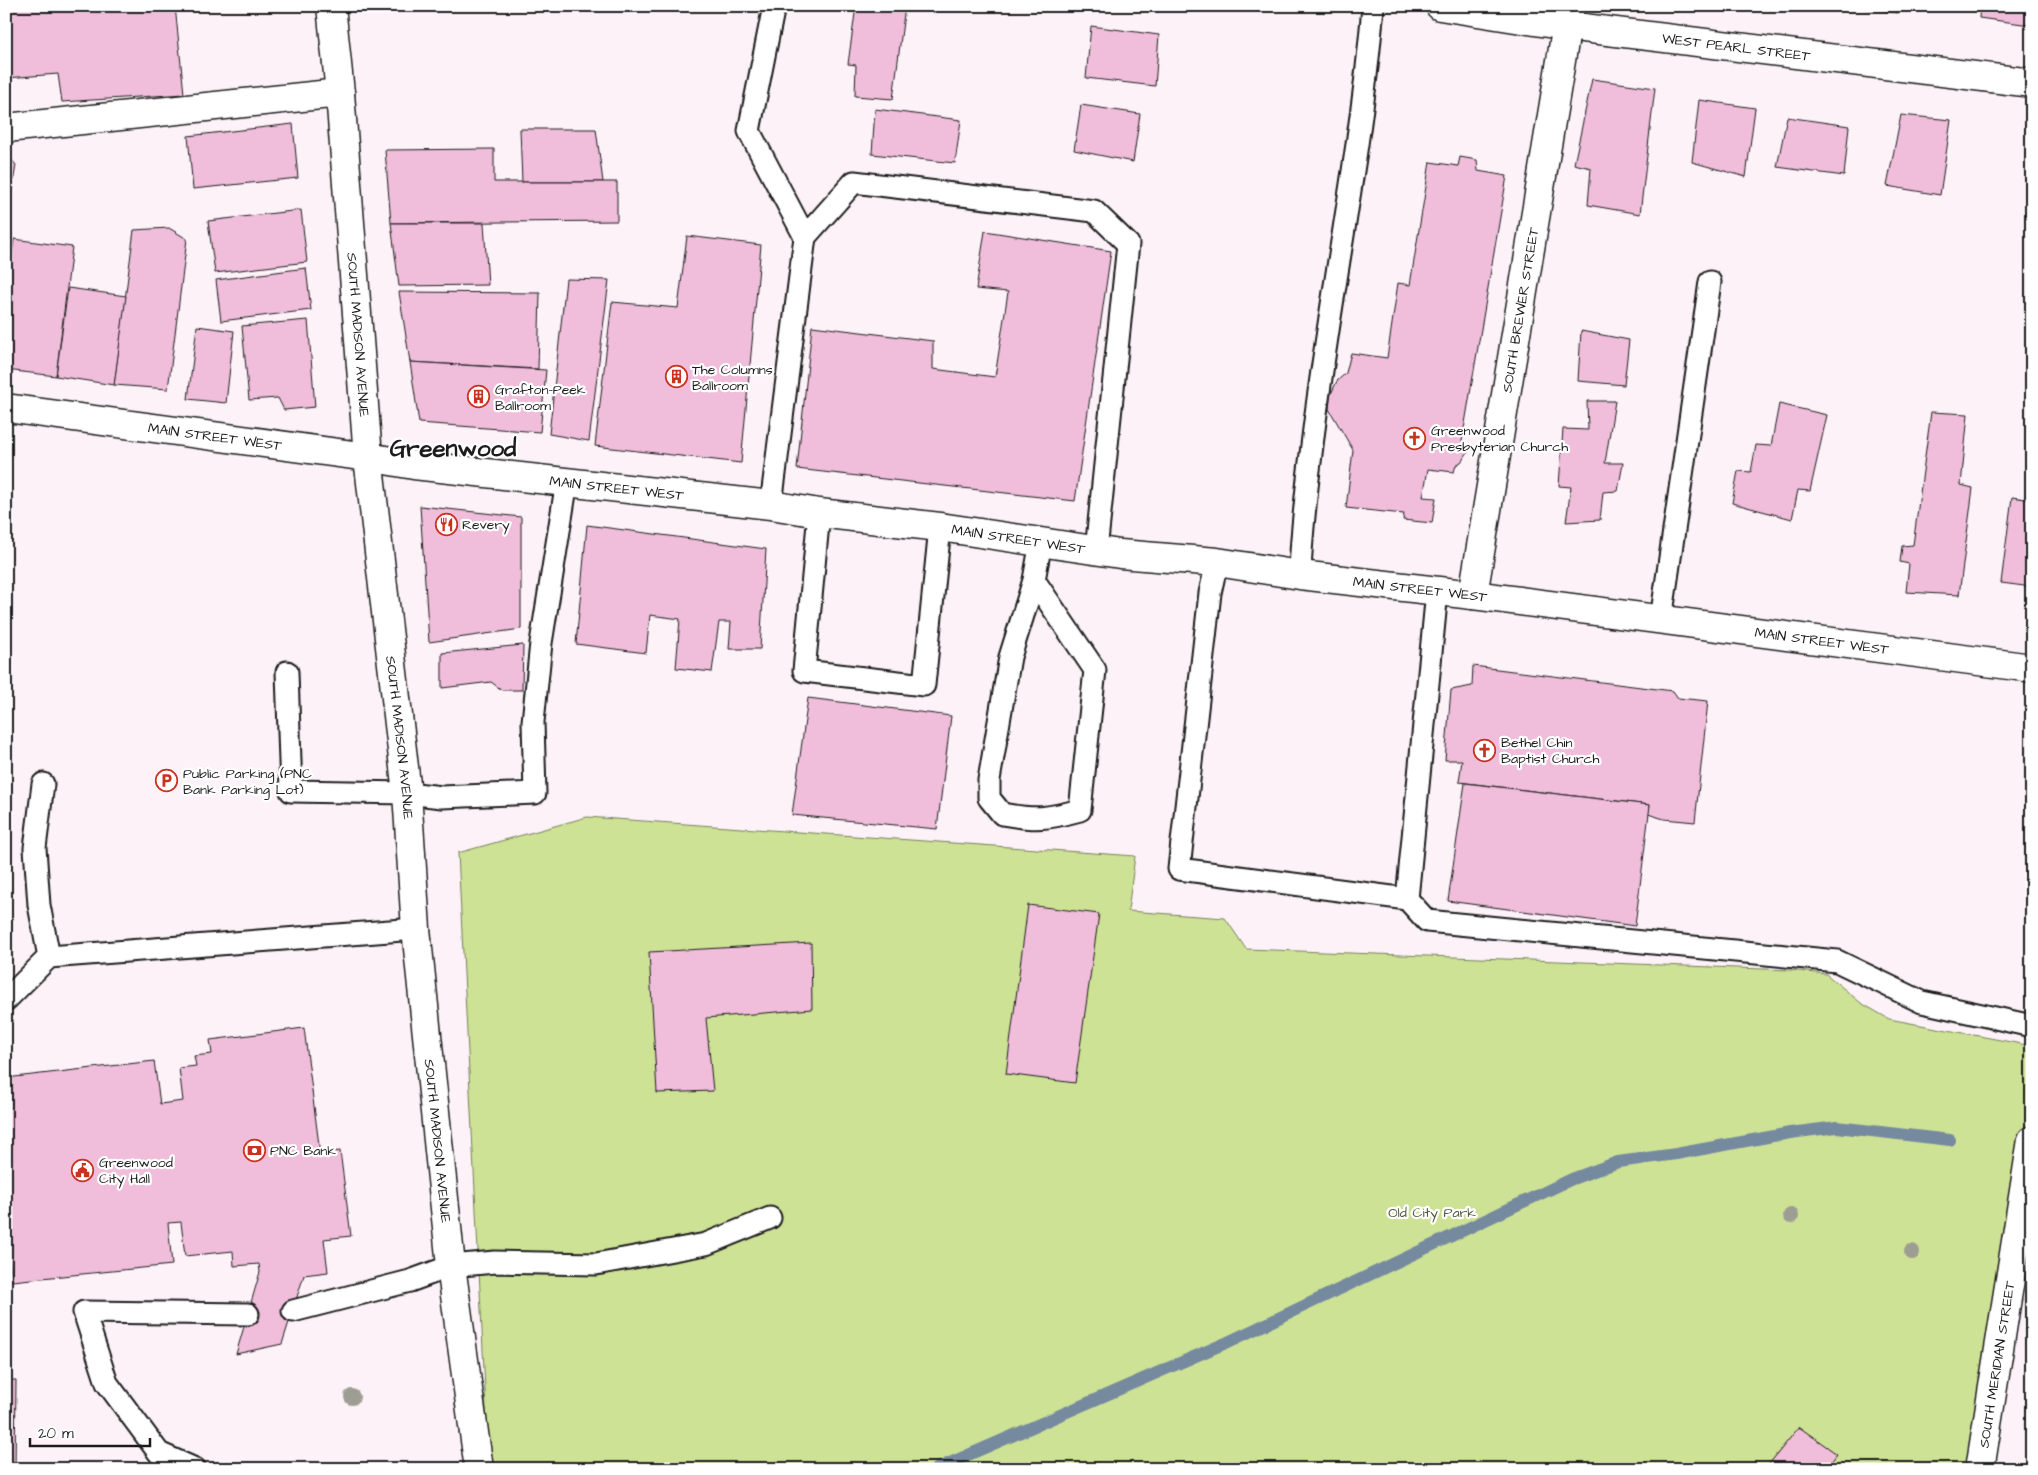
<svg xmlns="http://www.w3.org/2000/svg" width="2038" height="1475" font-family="'Architects Daughter',sans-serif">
	<rect width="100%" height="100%" fill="#fcf2f8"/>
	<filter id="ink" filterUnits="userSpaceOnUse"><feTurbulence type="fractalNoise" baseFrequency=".02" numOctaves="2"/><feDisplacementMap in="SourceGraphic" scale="10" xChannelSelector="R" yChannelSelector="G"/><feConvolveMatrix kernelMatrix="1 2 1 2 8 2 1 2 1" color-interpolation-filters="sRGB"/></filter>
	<g filter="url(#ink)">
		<path fill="#cee296" stroke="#757f59" d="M587,817l548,39 -7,55 97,7 21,31 543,21 37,4 35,29 28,16 143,27v87l-53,336h-1490l-31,-616z"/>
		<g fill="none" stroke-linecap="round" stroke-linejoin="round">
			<path stroke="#748a9f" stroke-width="12" d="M936,1469l292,-127 344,-163 46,-17 58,-8 114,-21 47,-6 113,13"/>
		</g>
		<g fill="#f0bddb" stroke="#1c1c1c">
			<path d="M6,6h169l9,88 -122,8 -4,-28 -52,4z"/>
			<path d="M856,6h49l-12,93 -38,-3 1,-31 -8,-1z"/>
			<path d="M1859,6h41l-2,7 -40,-5z"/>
			<path d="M1980,6h52l-2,19 -51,-7z"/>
			<path d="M1091,26l68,9 -4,51 -69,-8z"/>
			<path d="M1592,79l63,9 -15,126 -52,-9 3,-37 -17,-4z"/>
			<path d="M1699,100l56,8 -9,69 -54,-15z"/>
			<path d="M1081,105l59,9 -7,48 -59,-12z"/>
			<path d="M875,109l86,11 -6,43 -83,-9z"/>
			<path d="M1901,115l50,5 -11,75 -53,-9z"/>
			<path d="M1787,117l62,9 -5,50 -67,-9z"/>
			<path d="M293,124l5,54 -105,11 -5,-53z"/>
			<path d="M520,129h76l7,53h-81z"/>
			<path d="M494,149v33h123v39l-226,2 -6,-73z"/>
			<path d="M6,153l10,12 -9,55h-1z"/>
			<path d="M1460,157l17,3 1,11 29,5 -45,265 5,4 1,7 -7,10 -5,3 -2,7 -26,-3 -5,28 13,1 -4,25 -29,-3 1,-6 -58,-6 7,-58 -24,-41 1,-13 7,-15 9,-8 5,-20 36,5 11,-75 12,2 20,-123 28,4z"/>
			<path d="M301,210l6,52 -92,11 -7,-52z"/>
			<path d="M391,223h93l4,62 -89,1z"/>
			<path d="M169,228l18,11 -19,150 -54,-4 20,-155z"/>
			<path d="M985,231l126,20 -36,250 -278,-32 15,-143 121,15v28l62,8 13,-85 -32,-3z"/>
			<path d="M687,236l74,9 -20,218 -146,-17 17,-144 66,6z"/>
			<path d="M14,239l58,8 -16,129 -50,-6v-74z"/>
			<path d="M306,268l5,42 -90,11 -5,-41z"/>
			<path d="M566,279l43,1 -20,161 -40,-7z"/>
			<path d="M68,288l58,8 -12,89 -58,-9z"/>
			<path d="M399,292l141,1 -2,76 -128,-7z"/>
			<path d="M308,320l7,87 -31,3 -6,-12 -29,2 -7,-74z"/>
			<path d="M197,326l37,5 -8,72 -38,-4z"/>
			<path d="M1581,331l48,9 -5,45 -46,-4z"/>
			<path d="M410,362l136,8 -6,62 -121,-9z"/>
			<path d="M1587,401h28l-10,62h18l-5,28 -15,1 -3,28 -34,2 5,-35 -12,-1 4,-57 25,1z"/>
			<path d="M1779,404l48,11 -17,76 -12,-1 -6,29 -60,-16 6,-32 13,1 5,-27 15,1z"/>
			<path d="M1931,412l37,2 -7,71 12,3 -14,107 -53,-3 3,-28 -9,-2 2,-16 11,-1z"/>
			<path d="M2012,497l20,3v87l-31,-4z"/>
			<path d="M420,506l101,11v112l-92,13z"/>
			<path d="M587,525l179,24 -6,100h-31l2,-27h-12l-7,50 -36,-4 4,-49 -30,-4 -4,38 -70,-9z"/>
			<path d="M523,645l-1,45h-20l-11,-8 -49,6v-35z"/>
			<path d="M1473,666l200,25 5,7 30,3 -13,121 -31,-3 -16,-5 2,-9 -191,-23 3,-22h-17l6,-70 21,-4z"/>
			<path d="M808,698l143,18 -14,113 -145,-14z"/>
			<path d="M1465,783l185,22 -15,121 -187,-25z"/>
			<path d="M1028,905l71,9 -24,169 -69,-9z"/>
			<path d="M811,943l1,66 -106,9 7,73 -56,2 -8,-141z"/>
			<path d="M304,1028l16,125 20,-2 11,85 -27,3 4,33 -24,3 -22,69 -46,10 24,-82 -1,-8 -25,2 -1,-15 -48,5 -4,-34 -13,1 4,42 -160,16 -6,-54v-149l148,-17 6,43 23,-3 -4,-33 17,-2 -2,-10 18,-2 -2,-14z"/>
			<path d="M6,1380h10l-1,89h-9z"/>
			<path d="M1799,1427l38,27 -11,15h-61z"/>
		</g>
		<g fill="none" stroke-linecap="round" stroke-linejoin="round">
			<defs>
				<g id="lane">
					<path d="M774,6l-25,125 56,106"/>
					<path d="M771,505l34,-268 49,-55 240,29 34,33 -32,307"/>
					<path d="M819,513l-15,158 120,14 16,-158"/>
					<path d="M1217,562l-7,31 -31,276 228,30 20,22 410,40 85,41 110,24"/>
					<path d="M1300,575c1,-41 6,-81 11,-121 17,-150 50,-298 62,-448"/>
					<path d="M1034,580l61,90 -15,140c-33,9 -44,10 -78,4l-13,-16v-18l21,-123 24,-77 7,-38"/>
					<path d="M1661,620l49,-338"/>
					<path d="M287,672l4,119 116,2 35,4 93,-4 -2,-71 8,-79 26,-162"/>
					<path d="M43,784l-8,64 4,57 10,52"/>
					<path d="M1407,899l30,-308"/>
					<path d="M6,1000l43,-43 367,-28"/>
					<path d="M293,1311l117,-30 41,-15 44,-4 101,2 110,-20 64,-26"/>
					<path d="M195,1469l-36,-16 -52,-70 -23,-71 164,2"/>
				</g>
				<g id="street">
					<path id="s1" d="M1440,6l127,20 465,57"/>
					<path d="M6,128l334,-35"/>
					<path id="s2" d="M1473,595l97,-589"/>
				</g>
				<g id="secondary">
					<path id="s3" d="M331,6l9,87 28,364 39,336 9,136 35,337 28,203"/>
					<path id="s4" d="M6,408l362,49 46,8 357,40 48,8 121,14 180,27 97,8 83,13 173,20 559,73"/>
					<path id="s5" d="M1980,1469l52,-329"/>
				</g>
			</defs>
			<use href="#lane" stroke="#1c1c1c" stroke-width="25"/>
			<use href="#street" stroke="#1c1c1c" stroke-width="31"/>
			<use href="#secondary" stroke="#1c1c1c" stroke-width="31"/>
			<use href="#lane" stroke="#fff" stroke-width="21"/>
			<use href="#street" stroke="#fff" stroke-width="28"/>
			<use href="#secondary" stroke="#fff" stroke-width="28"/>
		</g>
		<g fill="#9e9d93">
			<circle cx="1791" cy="1216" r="8"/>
			<circle cx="1912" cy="1252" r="8"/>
			<circle cx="352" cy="1397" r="8"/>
		</g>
	</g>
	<defs>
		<symbol id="building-ring" viewBox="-11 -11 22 22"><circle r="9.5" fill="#fff" stroke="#c8321e" stroke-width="1.5"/><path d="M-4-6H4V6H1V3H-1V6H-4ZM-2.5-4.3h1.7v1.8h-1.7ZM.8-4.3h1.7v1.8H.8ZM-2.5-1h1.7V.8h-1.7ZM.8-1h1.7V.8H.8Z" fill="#c8321e"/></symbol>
		<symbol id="church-ring" viewBox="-11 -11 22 22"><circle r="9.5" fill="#fff" stroke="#c8321e" stroke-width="1.5"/><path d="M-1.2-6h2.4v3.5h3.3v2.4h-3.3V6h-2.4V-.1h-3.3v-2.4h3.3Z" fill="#c8321e"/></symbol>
		<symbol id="restaurant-ring" viewBox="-11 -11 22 22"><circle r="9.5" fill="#fff" stroke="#c8321e" stroke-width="1.5"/><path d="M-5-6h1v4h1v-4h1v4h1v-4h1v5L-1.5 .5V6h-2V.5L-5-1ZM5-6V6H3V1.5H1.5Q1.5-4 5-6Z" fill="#c8321e"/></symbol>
		<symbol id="parking-ring" viewBox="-11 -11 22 22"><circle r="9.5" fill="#fff" stroke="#c8321e" stroke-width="1.5"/><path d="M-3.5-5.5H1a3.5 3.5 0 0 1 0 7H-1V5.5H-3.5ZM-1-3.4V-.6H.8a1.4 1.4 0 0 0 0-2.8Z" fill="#c8321e"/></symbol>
		<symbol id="bank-ring" viewBox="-11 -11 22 22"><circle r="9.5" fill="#fff" stroke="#c8321e" stroke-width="1.5"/><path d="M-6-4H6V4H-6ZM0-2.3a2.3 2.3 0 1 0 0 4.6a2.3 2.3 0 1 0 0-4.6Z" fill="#c8321e"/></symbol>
		<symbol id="civic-ring" viewBox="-11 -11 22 22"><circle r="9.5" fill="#fff" stroke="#c8321e" stroke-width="1.5"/><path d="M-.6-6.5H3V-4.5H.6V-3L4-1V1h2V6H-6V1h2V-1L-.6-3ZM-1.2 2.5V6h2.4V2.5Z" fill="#c8321e"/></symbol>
	</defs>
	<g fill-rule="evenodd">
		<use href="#building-ring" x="664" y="364" width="25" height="25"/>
		<use href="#building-ring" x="466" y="384" width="25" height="25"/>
		<use href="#church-ring" x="1402" y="426" width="25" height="25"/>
		<use href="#restaurant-ring" x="434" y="512" width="25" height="25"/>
		<use href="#church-ring" x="1472" y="738" width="25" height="25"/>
		<use href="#parking-ring" x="154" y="768" width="25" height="25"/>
		<use href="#bank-ring" x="242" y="1138" width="25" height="25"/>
		<use href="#civic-ring" x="70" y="1158" width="25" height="25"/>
	</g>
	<g text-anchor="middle" stroke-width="4.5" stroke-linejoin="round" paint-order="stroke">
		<g font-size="14" fill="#1c1c1c" stroke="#fff">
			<text dy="5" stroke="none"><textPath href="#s1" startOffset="299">WEST PEARL STREET</textPath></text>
			<text dy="5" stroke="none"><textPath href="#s2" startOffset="289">SOUTH BREWER STREET</textPath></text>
			<text dy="5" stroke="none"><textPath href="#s3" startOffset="330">SOUTH MADISON AVENUE</textPath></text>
			<text dy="5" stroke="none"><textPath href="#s4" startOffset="211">MAIN STREET WEST</textPath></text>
			<text dy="5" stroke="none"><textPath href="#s4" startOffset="616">MAIN STREET WEST</textPath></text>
			<text dy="5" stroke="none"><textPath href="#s4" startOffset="1021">MAIN STREET WEST</textPath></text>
			<text dy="5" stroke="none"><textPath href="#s4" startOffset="1426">MAIN STREET WEST</textPath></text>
			<text dy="5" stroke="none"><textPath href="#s4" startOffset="1831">MAIN STREET WEST</textPath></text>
			<text dy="5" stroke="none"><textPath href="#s3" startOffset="735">SOUTH MADISON AVENUE</textPath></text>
			<text dy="5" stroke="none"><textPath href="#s3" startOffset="1140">SOUTH MADISON AVENUE</textPath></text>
			<text dy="5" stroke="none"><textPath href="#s5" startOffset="106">SOUTH MERIDIAN STREET</textPath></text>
		</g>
		<g font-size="14" fill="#1c1c1c" stroke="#fff" text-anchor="start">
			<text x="692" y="374">The Columns<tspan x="692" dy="16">Ballroom</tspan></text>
			<text x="495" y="394">Grafton-Peek<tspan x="495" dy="16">Ballroom</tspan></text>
			<text x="1431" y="435">Greenwood<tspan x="1431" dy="16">Presbyterian Church</tspan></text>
			<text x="462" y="529">Revery</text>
			<text x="1501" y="747">Bethel Chin<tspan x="1501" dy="16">Baptist Church</tspan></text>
			<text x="183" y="778">Public Parking (PNC<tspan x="183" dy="16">Bank Parking Lot)</tspan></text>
			<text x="270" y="1155">PNC Bank</text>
			<text x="99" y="1167">Greenwood<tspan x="99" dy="16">City Hall</tspan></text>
		</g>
		<g font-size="14" fill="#515741" stroke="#fff">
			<text x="1432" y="1217">Old City Park</text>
		</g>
		<g font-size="24" font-weight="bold" fill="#1c1c1c" stroke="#fff">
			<text x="453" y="456">Greenwood</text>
		</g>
	</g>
	<rect width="2038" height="1475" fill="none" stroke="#fff" stroke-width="25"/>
	<rect x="12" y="12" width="2013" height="1450" fill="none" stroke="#1c1c1c" stroke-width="2" filter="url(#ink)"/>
	<path d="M30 1438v8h120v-8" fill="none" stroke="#1c1c1c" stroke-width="2.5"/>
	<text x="38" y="1438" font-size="15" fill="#1c1c1c" stroke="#ffffff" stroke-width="4" paint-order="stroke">20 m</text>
</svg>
